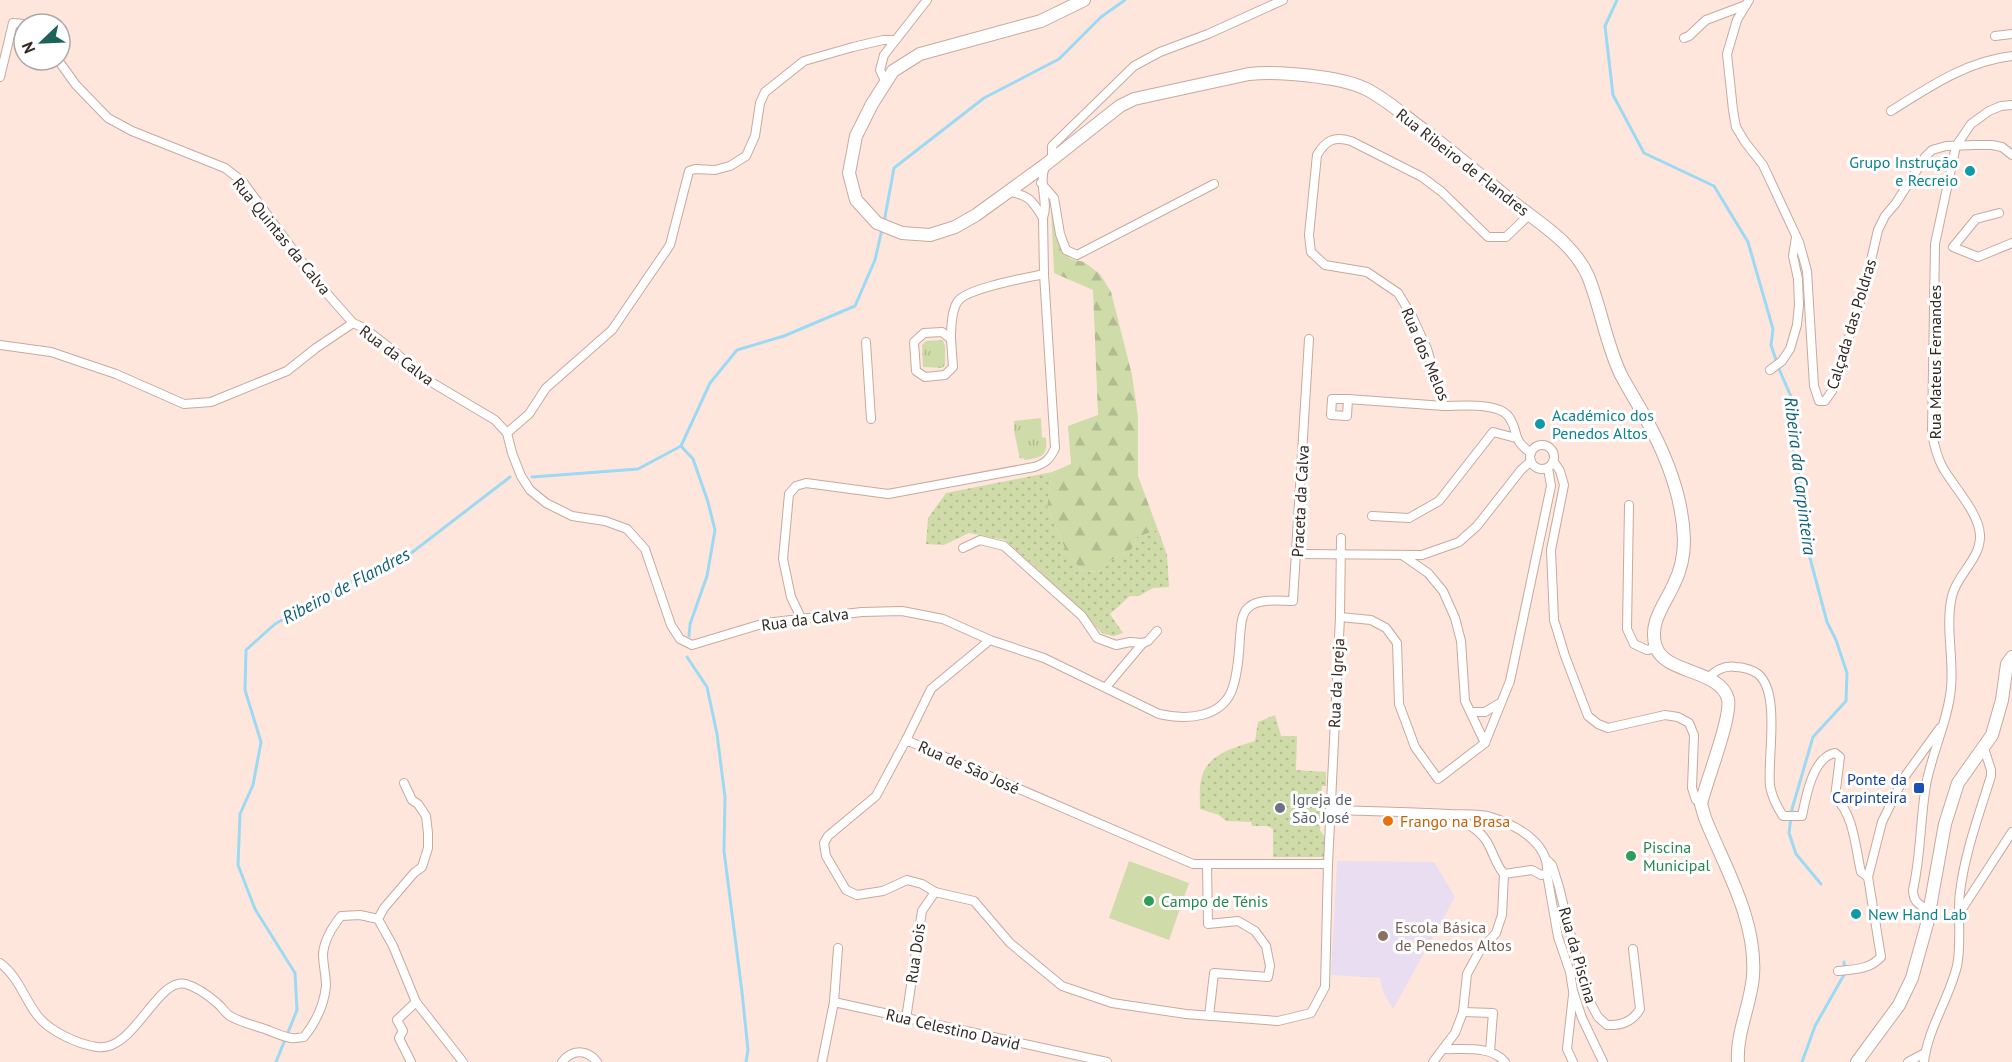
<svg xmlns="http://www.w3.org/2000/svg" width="2012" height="1062" font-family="'PT Sans',sans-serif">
	<defs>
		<pattern id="grass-tufts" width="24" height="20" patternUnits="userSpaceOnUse" patternTransform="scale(1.5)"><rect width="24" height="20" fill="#cfdba9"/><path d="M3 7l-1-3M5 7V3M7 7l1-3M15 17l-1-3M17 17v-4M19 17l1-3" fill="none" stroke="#b2bc91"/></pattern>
		<pattern id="forest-firs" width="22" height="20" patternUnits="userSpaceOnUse" patternTransform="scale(1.5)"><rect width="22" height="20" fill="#cfdba9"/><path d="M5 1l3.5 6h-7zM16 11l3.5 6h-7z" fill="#b2bc91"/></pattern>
		<pattern id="park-dots" width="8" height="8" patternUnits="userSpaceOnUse" patternTransform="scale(1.5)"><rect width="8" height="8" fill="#cfdba9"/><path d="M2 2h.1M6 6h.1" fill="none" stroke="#b2bc91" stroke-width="1.8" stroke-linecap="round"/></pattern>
	</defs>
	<rect width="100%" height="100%" fill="#ffe6dc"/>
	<path fill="#e8ddf1" d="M1337,861l97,1 21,35 -62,112 -10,-17 -3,-14 -49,-3z"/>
	<g fill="url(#grass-tufts)">
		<path d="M943,340l2,6v19l-3,3 -19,-1 -1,-22 4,-4z"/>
		<path d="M1041,418l1,19 4,1c2,19 -5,19 -21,22l-2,-2 -3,1 -6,-28v-10z"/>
	</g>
	<path fill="url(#forest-firs)" d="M1051,207l10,43 10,9 13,3 16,12 11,18 21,83 6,42v59l20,54 -21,7 -5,12 -20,11 -13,11 -16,1 -17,-21 -19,-45 5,-34 19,-8 -3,-38 30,-11 -5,-125 -39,-17z"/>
	<g fill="url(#park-dots)">
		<path d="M1052,472l-5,34 19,45 17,21 16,-1 13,-11 20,-11 5,-12 21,-7 9,25 2,32 -16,1 -14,8h-9l-20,18 13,19 -9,3 -11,-2 -64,-64 -34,-30 -36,-7 -25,12 -18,-1 2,-26 18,-25z"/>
		<path d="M1275,715l6,21h16l-1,34 30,2v14h-4l-2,44 5,7v20h-52v-28l-5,-3h-16l-1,-4 -25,-1 -7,-6 -19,-6c0,-9 -1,-20 1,-29 5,-26 32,-32 54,-39l3,-19z"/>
	</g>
	<path fill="#cfdba9" d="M1129,861l60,22 -20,57 -60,-22z"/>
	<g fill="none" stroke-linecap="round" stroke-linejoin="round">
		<g stroke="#9cd9f3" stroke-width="3">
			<path d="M1617,0l-12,26 8,69 31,58 70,33 34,56 25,87 -2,16 8,24 14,32v49l11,48 6,60 17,64 9,18 11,33 -1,28 -33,36 -21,72 -3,24 7,21 25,30"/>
			<path d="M884,222l10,-54 90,-70 75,-39 42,-42 24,-17"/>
			<path d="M681,446l12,13 15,43 7,28 -8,46 -17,48 -1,12"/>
			<path d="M532,477l106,-8 43,-23 29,-63 27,-33 47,-14 71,-30 20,-46 7,-31"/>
			<path d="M687,657l20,30 10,47 8,63 -1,54 18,141 6,58 -2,12"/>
			<path d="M276,1062l21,-52 -2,-37 -40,-64 -17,-44 2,-51 13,-29 8,-43 -16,-52 1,-40 29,-26 71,-40 60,-27 104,-80"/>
			<path d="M1802,1062l13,-36 30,-53 -1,-11"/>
		</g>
		<defs>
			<g id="street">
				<path d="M1749,0l-12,20 -10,34 6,56 3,17 9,15 18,23 36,77 8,29 7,115 5,15h6l7,-10 33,-105 13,-56 7,-14 11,-13 29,-46 7,-7 14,-4 29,-1h17l10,2 10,8"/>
				<path d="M1995,36l17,-2"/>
				<path d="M1684,38l5,-2 17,-16 40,-15"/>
				<path d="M58,60l18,25 32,33 24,13 93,37 18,14 73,99 37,42"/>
				<path d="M0,77l13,-54 11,1"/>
				<path d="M886,83l-6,-13 4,-15 43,-55"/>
				<path d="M1891,111c38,-24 76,-50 121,-55"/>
				<path d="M1052,159v-13l82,-80 26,-14 48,-18 75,-34"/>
				<path d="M1041,183l13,15 6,36 6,16 11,5 137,-71"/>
				<path d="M1008,191c22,5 24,9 35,27"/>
				<path d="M1999,213l-23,6 -23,28 25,10 34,-14"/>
				<path d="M1529,215l-23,22h-18l-46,-45 -20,-15 -71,-36c-17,-5 -25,-1 -34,14l-8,80 2,17 14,13 42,7 31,21 14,23 15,33 17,57c17,0 55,-4 65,11 11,16 1,21 22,36"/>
				<path d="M951,339l2,28 -8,8 -20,2 -9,-6 -2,-29 10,-9 18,-1 9,7c0,-10 1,-30 7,-38 10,-13 68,-23 86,-27"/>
				<path d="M866,342l5,77"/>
				<path d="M0,345l51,7 65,22 68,30 27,-2 76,-31 29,-23 37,-25 11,5 31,24 26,24 74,44 12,13 5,20 9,23 9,14 16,13 26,13 33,5 22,8 18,20 26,76 9,14 12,6 73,-22 97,-11 40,-1 41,8 47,21 54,18 115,56c27,6 64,5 74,-27 5,-16 6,-33 7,-50 1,-10 1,-24 9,-30 10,-9 31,-6 44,-6l16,-262"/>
				<path d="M1770,370l12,-9 8,-12 7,-24 2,-20 -1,-26 -5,-23 3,-19"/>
				<path d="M1348,399l-1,17 -16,-1 1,-16h16l96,7"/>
				<path d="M507,433l22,-19 17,-26 66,-58 58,-85 19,-74 6,-2 20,1 15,-4 16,-10 9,-20 5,-33 5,-11 39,-31 49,-14 30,-7h11"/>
				<circle cx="1542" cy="457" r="12"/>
				<path d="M1554,462l6,9 4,14 -13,65 3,70 11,36 23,60 10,8 10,4 57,-13 13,2 11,6 5,12 -2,53 4,12 5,4"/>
				<path d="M1629,505l-2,124 7,15 13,6 9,-2"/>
				<path d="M1372,516l37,2 30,-17 54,-69 23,6"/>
				<path d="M963,548l17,-8 24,6 78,70 15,22 19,7 14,-3 13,1 -37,44"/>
				<path d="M1298,554l124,1 37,-13 18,-16 44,-56 10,-9"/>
				<path d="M1340,617l31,3 15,8 11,15 2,61 16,43 23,32 47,-36 -20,-42 -4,-60 -6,-23 -12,-27 -15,-18 -26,-18"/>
				<path d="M802,620l-11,-23 -8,-38 6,-65 7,-8 10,-3 82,11 146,-27c12,-4 16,-8 21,-19l-11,-174 -1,-56c6,-17 -5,-32 2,-52"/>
				<path d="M1143,643l5,-2 9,-10"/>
				<path d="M1708,678c8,-8 17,-13 28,-11 7,0 17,3 22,7 23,19 9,85 12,112 2,11 7,21 13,30h19c4,-20 11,-59 33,-63l5,4 -5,40c19,18 20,49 26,75l7,5 14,-55 21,-43 37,-51"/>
				<path d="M1471,712h14l15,-9"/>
				<path d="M906,740l287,124h135l-3,123 -14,26 -33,8 -92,-7 -74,-11 -50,-17 -52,-43 -36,-42 -39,-9 -13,-8 -15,-4 -24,11 -26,4 -11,-5 -20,-34 -2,-13 4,-7 48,-40z"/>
				<path d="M906,740l25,-51 59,-49"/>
				<path d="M1485,743l25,-62 41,-195 -3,-18"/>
				<path d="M1330,810c40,1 80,2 119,4 13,1 29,-1 42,3 25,8 59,26 56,57l11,63 12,35 3,19 9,27 21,44"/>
				<path d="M1452,816c12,6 25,12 33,23 8,11 10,25 19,35"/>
				<path d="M1548,861l4,4 7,22 13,54 19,63 7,13 9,8c15,1 26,-4 33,-16l-7,-60"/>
				<path d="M1328,864l12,-247 1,-79"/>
				<path d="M1207,865l1,59 30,-3 17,10 11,15 4,20 -2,11 -54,-4 -5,43"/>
				<path d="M1504,874l28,-4 9,5 6,-1"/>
				<path d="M1928,910c-10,-6 -15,-9 -15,-20 8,-35 7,-70 13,-105 6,-33 22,-64 25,-97 3,-29 -6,-63 1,-92 5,-22 29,-37 28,-61 -1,-22 -26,-48 -37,-67 -6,-11 -9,-23 -11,-35l3,-189 21,-98 15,-22 18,-13 12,-5 11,-1"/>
				<path d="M1960,912l52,-80"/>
				<path d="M378,919l6,-11 30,-35 8,-6 6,-19v-15l-2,-17 -8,-12 -6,-4 -8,-17"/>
				<path d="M0,963c18,13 24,35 37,52 12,16 40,29 60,32 37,6 60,-71 89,-63 10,3 23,12 31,19 5,4 8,10 13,13 10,6 23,9 35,13 8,3 16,7 26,9 4,1 9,-1 13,-1 12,-15 20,-32 22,-51 0,-11 -3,-21 -3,-32 1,-13 10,-28 18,-38l19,-1 18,4 15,27 23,56 47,60"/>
				<path d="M1838,971c16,-2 31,-1 43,-14l-13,-80"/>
				<path d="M1573,995l-6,54 6,13"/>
				<path d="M834,1002l4,-54"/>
				<path d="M1463,1012l30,1 -3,38"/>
				<path d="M906,1019l16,-108 13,-19"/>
				<path d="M1443,1049c20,1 48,-4 62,13"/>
				<path d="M411,1062l-12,-24 4,-7 -6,-11 19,-18"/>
				<path d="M562,1062c10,-13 25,-13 35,0"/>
				<path d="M822,1062l12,-60 273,60"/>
				<path d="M1433,1062l22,-29 8,-21 4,-38 12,-22 17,-19 6,-18 2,-41"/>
				<path d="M1908,1062l17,-9"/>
				<path d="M1924,1062c4,-34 25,-63 33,-96 5,-24 0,-49 3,-74 5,-40 19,-77 31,-116v-6l-7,-22"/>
			</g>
			<g id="secondary">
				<path d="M1084,0l-43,21 -121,33 -27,17 -21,33 -16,32 -7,37 7,27 21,23 25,10 28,2 25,-8 21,-12 69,-50 75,-59 14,-7 115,-25c29,-3 90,2 117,15 22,11 42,30 63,45 29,22 57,46 85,69 28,22 59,40 74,73 13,32 18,68 33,99 8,15 17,29 25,44 20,36 37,80 38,121 0,15 -3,30 -10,44 -9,20 -26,39 -18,63 9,27 64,22 72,52 4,18 -22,83 -27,105l4,14c20,50 52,102 48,158 -2,28 -17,57 -15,86"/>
				<path d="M1857,1062l42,-57 13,-27 15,-54 18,-100 13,-41 34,-48 10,-35 5,-36 5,-7"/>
			</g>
		</defs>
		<use href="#street" stroke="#c7a99d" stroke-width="10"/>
		<use href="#secondary" stroke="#c7a99d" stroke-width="14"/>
		<use href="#street" stroke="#fff" stroke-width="8"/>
		<use href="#secondary" stroke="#fff" stroke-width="12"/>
	</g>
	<g fill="#0f9aa8" stroke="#fff" stroke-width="2">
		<circle cx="1970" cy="171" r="6"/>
		<circle cx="1540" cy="424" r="6"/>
		<circle cx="1856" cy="914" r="6"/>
	</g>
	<rect fill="#1a4fb4" stroke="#fff" stroke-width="2" x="1913" y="782" width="12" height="12" rx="3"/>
	<circle fill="#6b7280" stroke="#fff" stroke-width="2" cx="1280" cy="808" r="6"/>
	<circle fill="#e8710a" stroke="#fff" stroke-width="2" cx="1388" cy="821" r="6"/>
	<g fill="#2e9e5b" stroke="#fff" stroke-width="2">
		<circle cx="1631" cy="856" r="6"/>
		<circle cx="1149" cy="901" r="6"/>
	</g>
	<circle fill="#8d6e63" stroke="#fff" stroke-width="2" cx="1383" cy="936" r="6"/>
	<g text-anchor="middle" stroke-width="6" stroke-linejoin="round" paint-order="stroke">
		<g font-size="16" fill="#332823" stroke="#fff">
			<text transform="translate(1463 162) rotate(38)" y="6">Rua Ribeiro de Flandres</text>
			<text transform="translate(282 236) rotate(51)" y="6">Rua Quintas da Calva</text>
			<text transform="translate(1851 324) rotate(-73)" y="6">Calçada das Poldras</text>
			<text transform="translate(1426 354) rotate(67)" y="6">Rua dos Melos</text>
			<text transform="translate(397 355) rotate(37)" y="6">Rua da Calva</text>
			<text transform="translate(1935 362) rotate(-90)" y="6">Rua Mateus Fernandes</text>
			<text transform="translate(1300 501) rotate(-87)" y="6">Praceta da Calva</text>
			<text transform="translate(805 619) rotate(-8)" y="6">Rua da Calva</text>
			<text transform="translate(1336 683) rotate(-87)" y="6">Rua da Igreja</text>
			<text transform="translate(969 767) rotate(24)" y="6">Rua de São José</text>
			<text transform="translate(915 953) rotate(-82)" y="6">Rua Dois</text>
			<text transform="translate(1578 955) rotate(74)" y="6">Rua da Piscina</text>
			<text transform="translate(953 1029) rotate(13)" y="6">Rua Celestino David</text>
		</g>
		<g font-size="16" fill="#0d838f" stroke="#fff" text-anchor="start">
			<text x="1958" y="168" text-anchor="end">Grupo Instrução<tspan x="1958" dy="18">e Recreio</tspan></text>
			<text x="1552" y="421">Académico dos<tspan x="1552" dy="18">Penedos Altos</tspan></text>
			<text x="1868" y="920">New Hand Lab</text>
		</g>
		<g font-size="16" fill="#164399" stroke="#fff" text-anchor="end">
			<text x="1907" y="785">Ponte da<tspan x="1907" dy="18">Carpinteira</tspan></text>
		</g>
		<g font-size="16" fill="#5b616d" stroke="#fff" text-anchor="start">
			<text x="1292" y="805">Igreja de<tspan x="1292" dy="18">São José</tspan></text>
		</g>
		<g font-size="16" fill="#c56008" stroke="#fff" text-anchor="start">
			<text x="1400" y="827">Frango na Brasa</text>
		</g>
		<g font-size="16" fill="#27864d" stroke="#fff" text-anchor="start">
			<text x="1643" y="853">Piscina<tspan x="1643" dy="18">Municipal</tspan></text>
			<text x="1161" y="907">Campo de Ténis</text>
		</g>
		<g font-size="16" fill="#785e54" stroke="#fff" text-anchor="start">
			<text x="1395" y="933">Escola Básica<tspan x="1395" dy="18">de Penedos Altos</tspan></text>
		</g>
		<g font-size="18" font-style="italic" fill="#0e5f78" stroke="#fff">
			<text transform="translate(1800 476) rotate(83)" y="6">Ribeira da Carpinteira</text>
			<text transform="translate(346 586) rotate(-28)" y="6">Ribeiro de Flandres</text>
		</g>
	</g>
	<g transform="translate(42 42) rotate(247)"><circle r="28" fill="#ffffff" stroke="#ada9a7" stroke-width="1.5"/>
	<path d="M0-4.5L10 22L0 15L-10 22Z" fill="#1c6459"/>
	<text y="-9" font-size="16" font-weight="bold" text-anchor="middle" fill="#332823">N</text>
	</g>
</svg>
